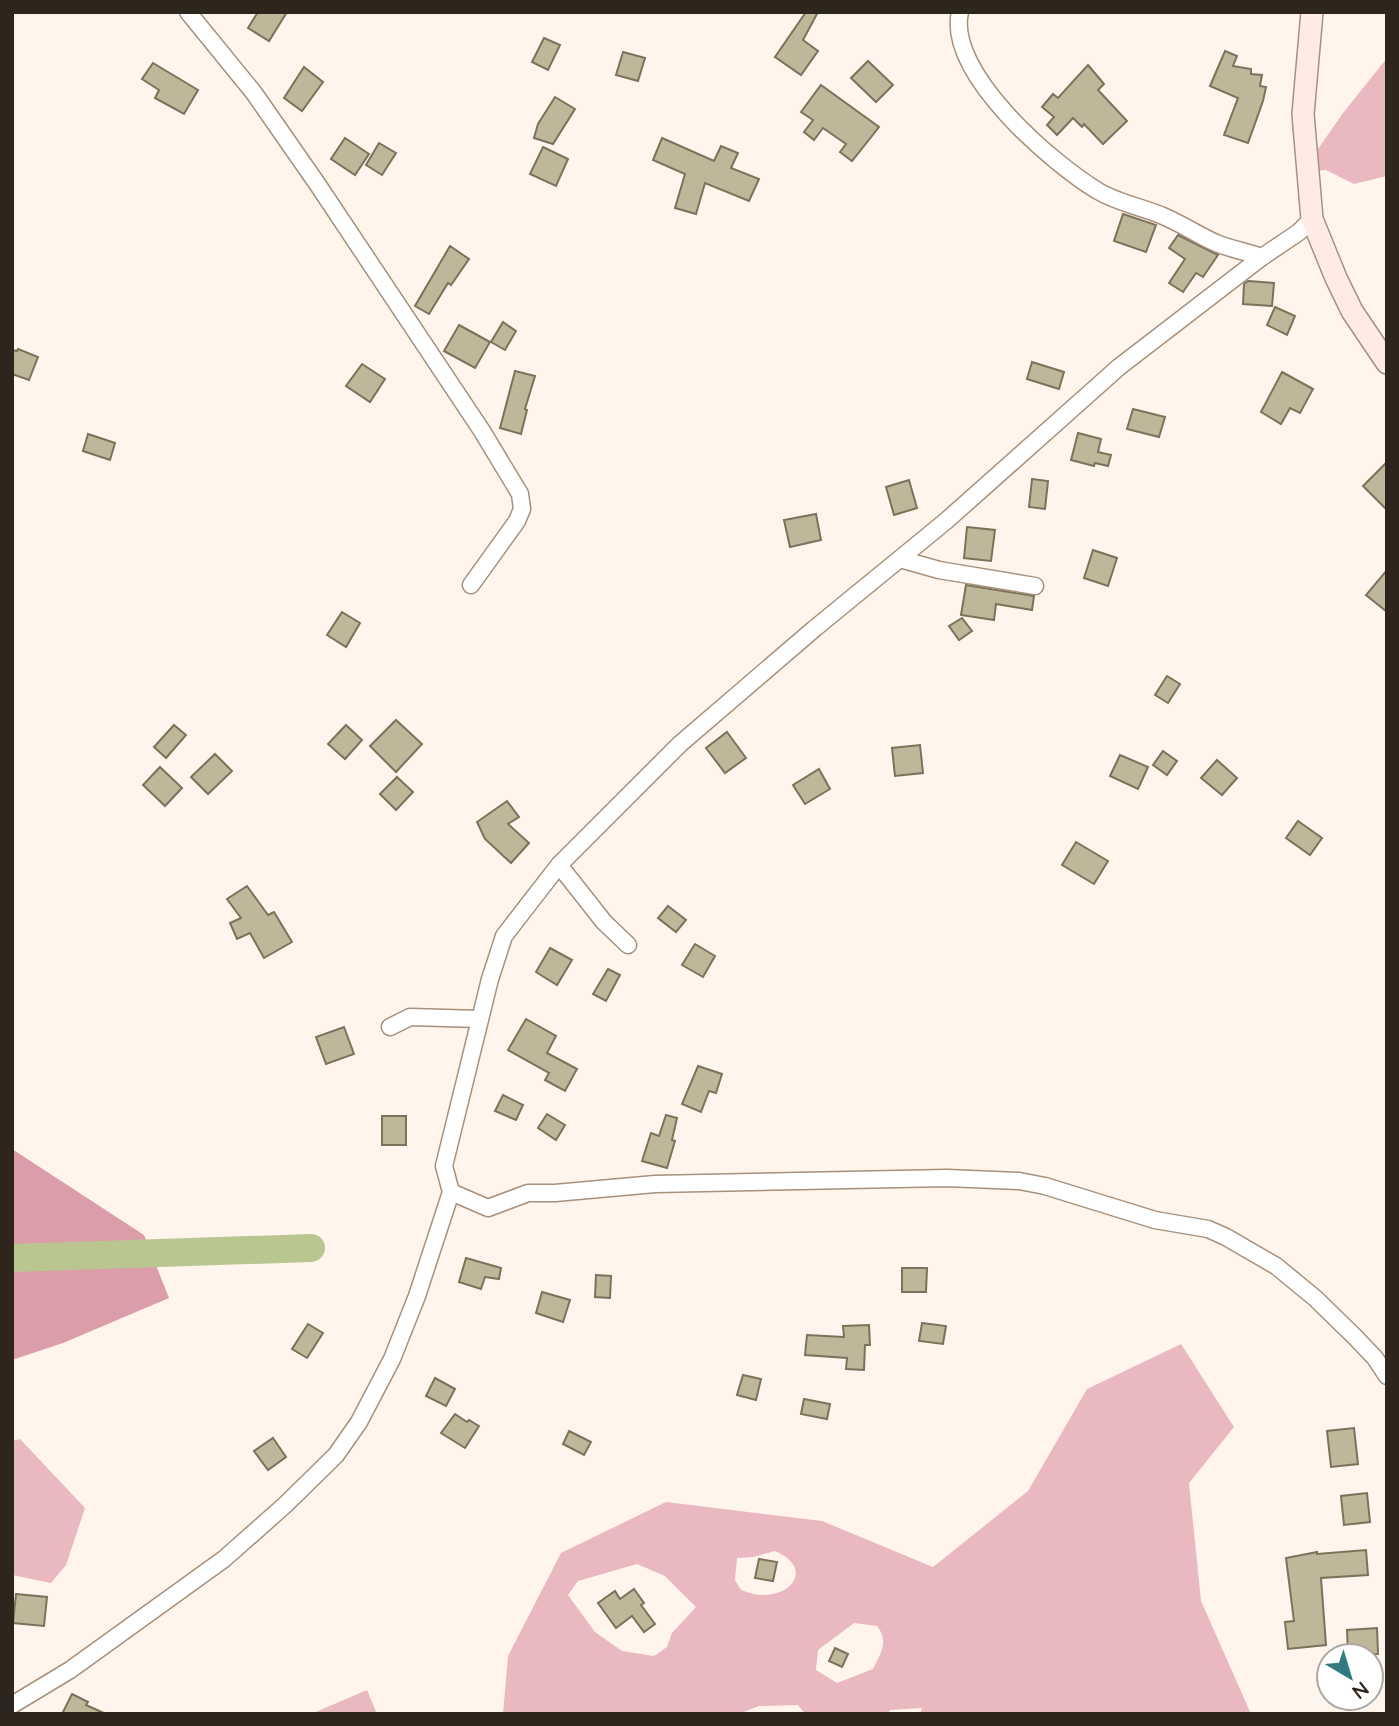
<svg xmlns="http://www.w3.org/2000/svg" width="1399" height="1726" font-family="Lato,sans-serif">
	<rect width="100%" height="100%" fill="#fff5ec"/>
	<g fill="#eab8bf" fill-rule="evenodd">
		<path d="M1387,58v118l-33,8 -28,-14 -24,2 41,-59z"/>
		<path d="M1181,1344l53,83 -45,56 12,118 50,113h-331l2,-6 -31,2 -5,4h-81l-7,-9 -39,1 -15,6 -18,2h-223l5,-58 53,-103 105,-51 156,19 111,46 95,-76 59,-102zM775,1551c36,15 21,44 -13,44 -7,0 -15,-3 -21,-5l-6,-10 2,-22 16,-1zM637,1564l28,12 31,31 -24,26 -5,14 -13,9 -32,-5 -27,-19 -27,-37 10,-14zM854,1623l23,3c12,15 4,27 -4,43l-36,14 -21,-13 2,-20z"/>
		<path d="M20,1439l65,69 -19,57 -15,18 -39,-8v-134z"/>
		<path d="M367,1690l10,24h-66z"/>
	</g>
	<path fill="#db9ea8" d="M12,1149l132,86 25,63 -106,45 -51,17z"/>
	<g fill="none" stroke-linecap="round" stroke-linejoin="round">
		<path stroke="#b9c690" stroke-width="28" d="M12,1258l299,-10"/>
	</g>
	<g fill="#c0b79b" stroke="#7b7259" stroke-width="2">
		<path d="M258,12h29l-18,29 -21,-13z"/>
		<path d="M806,12h12l-15,28 15,11 -17,24 -26,-18z"/>
		<path d="M544,38l16,7 -12,25 -16,-8z"/>
		<path d="M1225,51l12,5 -4,10 18,3v5l11,1 -2,11 6,1 -3,14 -15,42 -24,-8 14,-37 -28,-12z"/>
		<path d="M623,52l22,6 -7,23 -22,-6z"/>
		<path d="M868,61l25,24 -17,17 -25,-24z"/>
		<path d="M153,63l45,27 -14,24 -29,-16 4,-8 -17,-11z"/>
		<path d="M1088,65l16,19 -6,6 29,31 -24,23 -19,-20 -2,3 -9,-9 -16,17 -10,-10 7,-8 -12,-10 11,-13 5,4z"/>
		<path d="M304,67l19,15 -21,29 -18,-13z"/>
		<path d="M821,85l58,42 -27,34 -12,-9 6,-8 -23,-16 -9,12 -10,-8 9,-12 -12,-8z"/>
		<path d="M555,97l20,12 -22,35 -19,-6 4,-14z"/>
		<path d="M345,138l24,16 -14,21 -24,-16z"/>
		<path d="M662,138l52,23 7,-15 17,7 -7,15 28,11 -10,22 -44,-18 -9,31 -21,-6 10,-34 -32,-14z"/>
		<path d="M379,143l17,10 -14,22 -16,-10z"/>
		<path d="M543,147l25,12 -12,27 -26,-12z"/>
		<path d="M1123,214l33,11 -10,27 -32,-11z"/>
		<path d="M1178,235l40,20 -15,22 -7,-4 -13,19 -14,-9 16,-24 -16,-11z"/>
		<path d="M450,246l19,13 -18,26 -3,-2 -19,31 -14,-8z"/>
		<path d="M1248,281l26,2 -2,23 -29,-2 1,-20z"/>
		<path d="M1275,307l20,9 -8,19 -20,-10z"/>
		<path d="M503,322l13,9 -11,19 -14,-8z"/>
		<path d="M459,325l31,17 -15,26 -31,-17z"/>
		<path d="M18,349l20,8 -9,23 -17,-6v-24l5,1z"/>
		<path d="M1032,362l32,10 -5,17 -32,-10z"/>
		<path d="M362,364l23,15 -15,23 -24,-16z"/>
		<path d="M515,371l20,5 -10,33 2,1 -6,24 -21,-6z"/>
		<path d="M1282,372l31,17 -13,24 -10,-5 -9,16 -20,-12z"/>
		<path d="M1133,409l32,8 -6,20 -32,-8z"/>
		<path d="M1078,433l23,6 -3,13 13,3 -3,11 -13,-3 -1,3 -23,-6z"/>
		<path d="M88,434l27,9 -5,17 -27,-9z"/>
		<path d="M1387,462v48l-24,-24z"/>
		<path d="M1032,479l16,2 -3,28 -16,-2z"/>
		<path d="M909,480l8,28 -23,7 -8,-28z"/>
		<path d="M816,514l5,26 -31,7 -6,-27z"/>
		<path d="M967,527l28,3 -4,31 -27,-3z"/>
		<path d="M1093,550l24,8 -9,28 -24,-8z"/>
		<path d="M1387,570v42l-21,-17z"/>
		<path d="M966,585l68,11 -2,14 -36,-6 -2,16 -33,-5z"/>
		<path d="M342,612l18,11 -14,24 -19,-12z"/>
		<path d="M962,618l10,13 -13,9 -10,-14z"/>
		<path d="M1167,676l13,8 -12,19 -13,-8z"/>
		<path d="M396,720l26,24 -26,28 -26,-26z"/>
		<path d="M174,725l12,10 -20,23 -12,-11z"/>
		<path d="M346,725l16,15 -17,19 -17,-15z"/>
		<path d="M727,732l19,26 -21,15 -19,-25z"/>
		<path d="M920,745l3,28 -28,3 -3,-28z"/>
		<path d="M1163,751l14,10 -10,14 -14,-10z"/>
		<path d="M215,754l17,17 -24,23 -17,-17z"/>
		<path d="M1120,755l28,12 -10,22 -28,-13z"/>
		<path d="M1217,760l20,18 -15,17 -21,-17z"/>
		<path d="M160,767l22,21 -17,18 -22,-21z"/>
		<path d="M819,769l11,20 -25,15 -12,-19z"/>
		<path d="M397,777l16,15 -17,18 -16,-16z"/>
		<path d="M507,801l12,16 -11,7 21,19 -18,20 -26,-24 -8,-17z"/>
		<path d="M1298,821l24,17 -12,17 -24,-17z"/>
		<path d="M1076,842l32,19 -14,23 -32,-19z"/>
		<path d="M247,886l21,29 6,-3 18,30 -28,16 -14,-25 -13,6 -7,-16 11,-5 -14,-19z"/>
		<path d="M668,906l18,14 -10,12 -18,-14z"/>
		<path d="M695,944l20,12 -12,21 -21,-12z"/>
		<path d="M550,948l22,12 -15,25 -21,-13z"/>
		<path d="M608,969l12,6 -14,26 -13,-7z"/>
		<path d="M526,1019l30,17 -9,17 30,16 -12,22 -20,-11 4,-7 -41,-23z"/>
		<path d="M344,1027l10,27 -28,10 -10,-27z"/>
		<path d="M698,1066l24,8 -6,19 -7,-2 -8,21 -19,-8z"/>
		<path d="M503,1095l20,10 -7,15 -21,-9z"/>
		<path d="M547,1114l18,11 -9,15 -18,-12z"/>
		<path d="M666,1115l11,3 -5,22 3,1 -8,27 -25,-7 9,-28 8,3z"/>
		<rect x="382" y="1116" width="24" height="29"/>
		<path d="M466,1258l35,10 -2,11 -14,-2 -4,12 -22,-7z"/>
		<path d="M902,1268h25l-1,24h-24z"/>
		<path d="M596,1275l15,1 -1,22 -15,-1z"/>
		<path d="M542,1292l28,8 -7,22 -27,-9z"/>
		<path d="M922,1323l24,3 -3,18 -24,-3z"/>
		<path d="M308,1324l15,9 -16,25 -15,-9z"/>
		<path d="M869,1325l1,20h-5l-1,25 -18,-1 1,-11 -42,-3 2,-20 37,2 -1,-11z"/>
		<path d="M743,1375l18,4 -5,21 -19,-5z"/>
		<path d="M435,1378l20,11 -9,17 -20,-10z"/>
		<path d="M804,1399l26,5 -3,15 -26,-5z"/>
		<path d="M455,1414l12,8 2,-2 10,6 -14,22 -24,-15z"/>
		<path d="M1354,1428l4,36 -27,3 -4,-36z"/>
		<path d="M569,1431l22,11 -7,13 -21,-11z"/>
		<path d="M273,1438l13,19 -18,13 -14,-19z"/>
		<path d="M1367,1493l3,29 -26,3 -3,-29z"/>
		<path d="M1366,1550l2,25 -47,3 5,67 -38,4 -3,-27 9,-1 -8,-63 31,-6v2z"/>
		<path d="M759,1559l18,3 -4,19 -18,-3z"/>
		<path d="M634,1589l10,14 -3,2 14,19 -11,8 -12,-16 -16,12 -18,-25 17,-12 5,8z"/>
		<path d="M16,1594l31,3 -3,29 -31,-3z"/>
		<path d="M1377,1628l1,26 -30,1 -1,-25z"/>
		<path d="M835,1648l13,6 -6,13 -13,-6z"/>
		<path d="M72,1694l16,8 -2,3 20,9h-44z"/>
	</g>
	<g fill="none" stroke-linecap="round" stroke-linejoin="round">
		<defs>
			<g id="minor">
				<path d="M188,12l66,81 64,92 164,246 38,63 2,15 -5,12 -46,64"/>
				<path d="M960,12c-14,61 92,151 138,179 20,12 44,16 65,25 19,8 35,19 53,27 15,6 31,9 46,14"/>
				<path d="M900,559l39,11 96,16"/>
				<path d="M559,865l45,57 24,23"/>
				<path d="M390,1027l20,-10 70,2"/>
				<path d="M451,1192l37,16 40,-15h27l100,-9 292,-6 72,3 26,5 110,34 53,9 18,8 50,29 39,32 40,39 20,21 12,18"/>
				<path d="M12,1705l58,-35 154,-111 61,-54 51,-50 23,-33 33,-63 25,-63 34,-104 -7,-26 46,-187 14,-43 55,-71 121,-121 134,-115 132,-108 173,-154 143,-110 37,-25 13,-13"/>
			</g>
			<path id="secondary" d="M1312,12l-9,102 9,105 24,59 16,33 35,52"/>
		</defs>
		<use href="#minor" stroke="#a7907c" stroke-width="19"/>
		<use href="#secondary" stroke="#a7907c" stroke-width="24"/>
		<use href="#minor" stroke="#fff" stroke-width="16"/>
		<use href="#secondary" stroke="#ffebe5" stroke-width="21"/>
	</g>
	<rect width="1399" height="1726" fill="none" stroke="#2e251d" stroke-width="28"/>
	<g transform="translate(1350 1677) rotate(142)"><circle r="33" fill="#ffffff" stroke="#aba8a5" stroke-width="2"/>
	<path d="M0-5L12 26L0 18L-12 26Z" fill="#317a80"/>
	<text y="-10" font-size="19" font-weight="bold" text-anchor="middle" fill="#2e251d">N</text>
	</g>
</svg>
